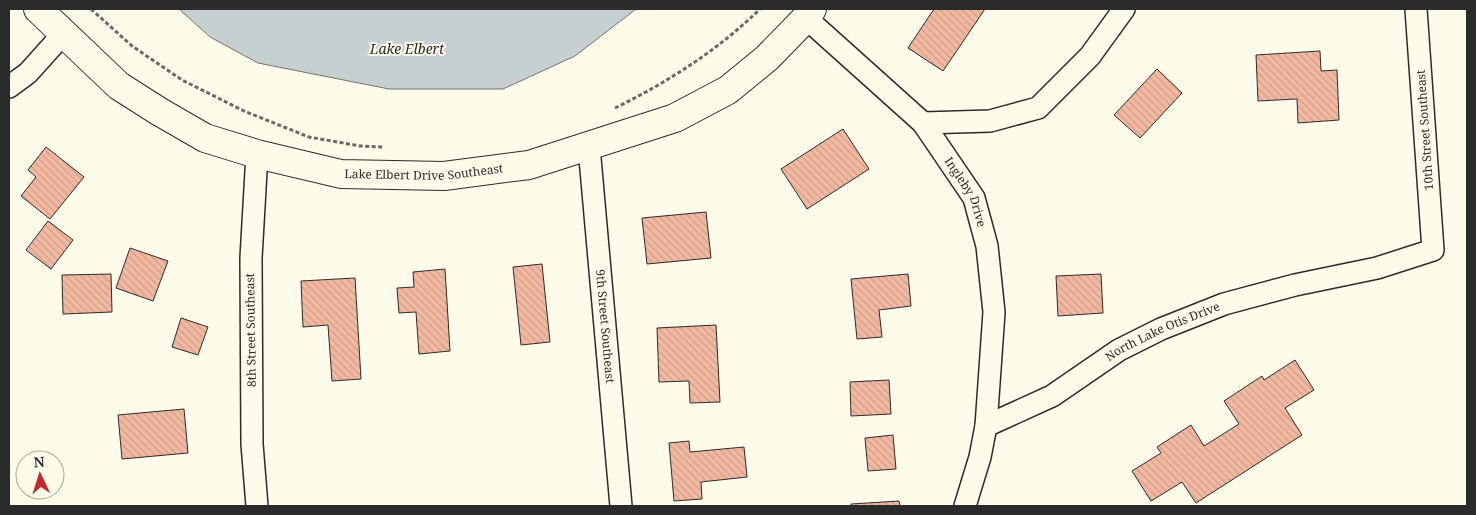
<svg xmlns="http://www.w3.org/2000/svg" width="1476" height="515" font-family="'Noto Serif',serif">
	<defs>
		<pattern id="building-back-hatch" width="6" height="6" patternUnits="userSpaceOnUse" patternTransform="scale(1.25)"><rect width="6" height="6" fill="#f2b8a0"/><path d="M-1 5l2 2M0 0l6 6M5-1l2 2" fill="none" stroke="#d09e8a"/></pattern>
	</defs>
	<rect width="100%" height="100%" fill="#fdfbea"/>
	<path fill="#c7d0d0" stroke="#74746e" d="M179,9h457l-61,47 -72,33h-114l-131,-26 -48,-26z"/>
	<g fill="url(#building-back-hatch)" stroke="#2b2b2b">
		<path d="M934,9h51l-42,62 -35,-23z"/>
		<path d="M1320,51l1,20 16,-1 2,50 -41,3 -1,-24 -39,2 -2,-46z"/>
		<path d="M1157,69l25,24 -42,45 -26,-23z"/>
		<path d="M843,129l26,40 -62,40 -26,-40z"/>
		<path d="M46,147l38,30 -34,42 -29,-23 15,-19 -8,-7z"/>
		<path d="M706,212l5,46 -64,6 -5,-46z"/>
		<path d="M48,221l25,19 -22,29 -25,-19z"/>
		<path d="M130,248l38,13 -15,40 -37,-13z"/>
		<path d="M542,264l8,78 -29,3 -8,-78z"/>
		<path d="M445,269l5,82 -31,3 -3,-42 -17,1 -2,-25 17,-1 -1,-15z"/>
		<path d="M111,274l1,38 -49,2 -1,-39z"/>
		<path d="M908,274l3,32 -32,4 3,27 -25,2 -6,-60z"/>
		<path d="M1101,274l2,39 -45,3 -2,-40z"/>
		<path d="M355,278l6,101 -29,2 -4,-56 -25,2 -2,-46z"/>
		<path d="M181,318l27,9 -10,28 -26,-8z"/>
		<path d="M716,325l4,77 -30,1 -1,-22 -30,1 -2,-54z"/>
		<path d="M1295,360l19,30 -29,18 17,27 -106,68 -14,-21 -31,19 -19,-30 29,-18 -4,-6 34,-22 13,21 35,-22 -15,-23 38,-25 2,4z"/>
		<path d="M889,380l2,34 -40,2 -1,-34z"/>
		<path d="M184,409l4,44 -66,6 -4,-44z"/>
		<path d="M893,435l3,34 -28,2 -3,-33z"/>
		<path d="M689,441l1,11 54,-5 3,30 -46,5 1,17 -28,2 -5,-58z"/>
		<path d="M899,501l1,5h-49v-2z"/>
	</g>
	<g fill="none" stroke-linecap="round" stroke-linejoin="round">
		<defs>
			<g id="street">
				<path id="s1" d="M806,18l117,105 51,75 13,48 7,66 -8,114"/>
				<path d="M9,87l19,-14 35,-39"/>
				<path d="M923,123l67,-2 48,-13 52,-52 34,-47"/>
				<path id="s2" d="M589,147l32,359"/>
				<path d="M257,506l-5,-62 -1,-186 6,-104"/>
				<path id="s3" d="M965,506l15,-49 6,-31 66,-30 67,-46 42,-21 63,-25 71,-19 82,-17 56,-18 -17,-241"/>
			</g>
			<g id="secondary">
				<path id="s4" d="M38,9l81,77 41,26 45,26 52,16 84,20 103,2 85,-11 146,-47 53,-28 39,-32 39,-40 6,-9"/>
			</g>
		</defs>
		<use href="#street" stroke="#2b2b2b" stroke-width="24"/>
		<use href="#secondary" stroke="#2b2b2b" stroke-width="30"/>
		<g stroke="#6a6964" stroke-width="3" stroke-dasharray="4 2.5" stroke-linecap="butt">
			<path d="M91,9l41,37 50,34 62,31 65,26 51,9 23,1"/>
			<path d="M615,108c53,-26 103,-58 145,-99"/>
		</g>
		<use href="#street" stroke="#fdfbea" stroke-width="21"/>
		<use href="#secondary" stroke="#fdfbea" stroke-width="28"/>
	</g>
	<g text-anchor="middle" stroke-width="4" stroke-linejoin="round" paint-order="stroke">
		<g font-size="12" fill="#2b2b2b" stroke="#fdfbea">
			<text transform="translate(1425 130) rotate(-94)" y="4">10th Street Southeast</text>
			<text dy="4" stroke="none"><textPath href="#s4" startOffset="436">Lake Elbert Drive Southeast</textPath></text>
			<text dy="4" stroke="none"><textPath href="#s1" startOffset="239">Ingleby Drive</textPath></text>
			<text dy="4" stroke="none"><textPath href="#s2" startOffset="180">9th Street Southeast</textPath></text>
			<text transform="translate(251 330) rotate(-91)" y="4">8th Street Southeast</text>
			<text dy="4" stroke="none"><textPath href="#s3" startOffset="284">North Lake Otis Drive</textPath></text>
		</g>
		<g font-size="14" font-style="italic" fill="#2b2b2b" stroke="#fdfbea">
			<text x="407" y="54">Lake Elbert</text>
		</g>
	</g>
	<rect width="1476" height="515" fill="none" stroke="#2b2b2b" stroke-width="20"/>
	<g transform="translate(40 475) rotate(356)"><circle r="24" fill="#fdfbea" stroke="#a9a89e"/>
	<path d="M0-4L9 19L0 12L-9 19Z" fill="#c62828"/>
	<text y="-8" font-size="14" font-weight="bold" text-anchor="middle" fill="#2b2b2b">N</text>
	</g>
</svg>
